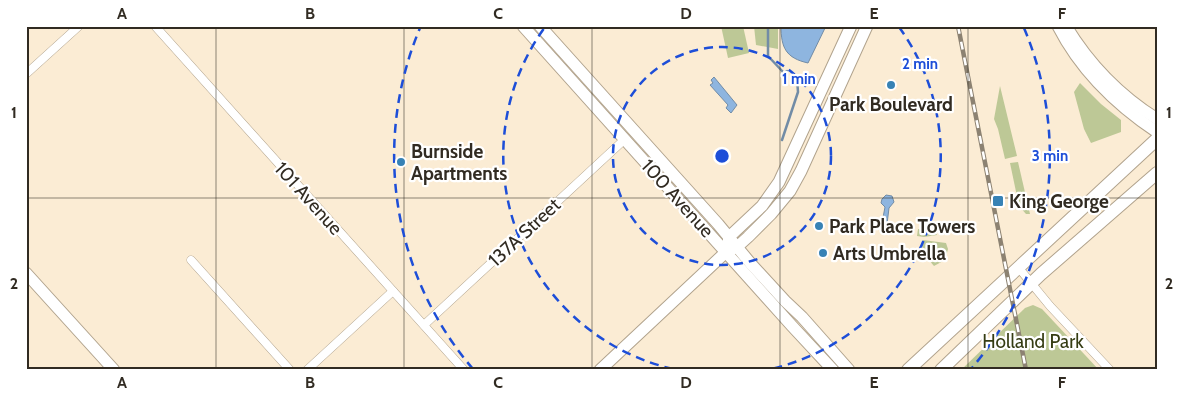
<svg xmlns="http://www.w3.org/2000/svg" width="1183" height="396" font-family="Cabin,sans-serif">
	<rect width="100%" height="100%" fill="#fbecd4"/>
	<g fill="#bdc896">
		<path d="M721,26h22l6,27 -21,5z"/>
		<path d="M754,26h24v23l-22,-4z"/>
		<path d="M1080,83l21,21 20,16v12l-30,11 -7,-14 -10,-37z"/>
		<path d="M1000,86l17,70 -12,3 -7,-30 -4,-10z"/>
		<path d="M1018,162l12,52h-4l-7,-8 -9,-43z"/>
		<path d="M918,229l17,2 2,4 -13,2 -7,-1z"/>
		<path d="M923,240l23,3 2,6 -3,11 -11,6 -12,-14z"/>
		<path d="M1033,305l9,4 57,61h-138l64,-62z"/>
	</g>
	<g fill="#8eb5df" stroke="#728ca6">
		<path d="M781,26h45l-18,37c-22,-5 -27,-15 -27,-37z"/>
		<path d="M714,77l23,28 -6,8 -5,-5 2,-3 -18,-20 3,-2 -2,-3z"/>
		<path d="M886,195l6,1 2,6 -5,6 -2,16 -5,-1 3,-16 -4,-4 1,-4z"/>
	</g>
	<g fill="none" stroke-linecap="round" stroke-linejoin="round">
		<g stroke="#728ca6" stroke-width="2.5">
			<path d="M768,26v30l16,17 3,-2"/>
			<path d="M782,140l16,-48 -1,-13"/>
		</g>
		<defs>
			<g id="street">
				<path d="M155,26l309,344"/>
				<path d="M26,74l53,-48"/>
				<path d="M191,260l99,110"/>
				<path d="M1018,267l32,39 60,64"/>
				<path d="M424,325l201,-186"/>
				<path d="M307,370l86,-79"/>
			</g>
			<g id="secondary">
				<path d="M523,26l269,300 41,44"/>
				<path d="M540,26l178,198 33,40 34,37 17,16 47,53"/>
				<path d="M1058,26c23,45 57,78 99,106"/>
				<path d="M1066,26c23,38 53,69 91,93"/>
				<path d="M728,243l1,-6 33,-31 17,-24 72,-156"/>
				<path d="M26,273l88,97"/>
				<path d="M600,370l126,-118 11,-5 11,-10 23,-23 19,-23 11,-20 66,-145"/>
			</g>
			<g id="primary">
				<path d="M908,370l249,-231"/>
				<path d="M941,370l100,-96 116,-101"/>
			</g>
		</defs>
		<use href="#street" stroke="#b1a38d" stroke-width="9"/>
		<use href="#secondary" stroke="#b1a38d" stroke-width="13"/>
		<use href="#primary" stroke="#b1a38d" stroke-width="14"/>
		<use href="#street" stroke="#fff" stroke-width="8"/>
		<use href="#secondary" stroke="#fff" stroke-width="11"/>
		<use href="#primary" stroke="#fff" stroke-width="12"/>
		<defs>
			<path id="rail" d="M958,26l68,344"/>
		</defs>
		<use href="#rail" stroke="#8c8272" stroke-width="4.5"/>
		<use href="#rail" stroke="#fff" stroke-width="2.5" stroke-dasharray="8" stroke-linecap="butt"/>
	</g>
	<path fill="none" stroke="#312b22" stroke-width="1" stroke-opacity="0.55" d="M216,26v344M404,26v344M592,26v344M780,26v344M968,26v344M26,198h1131"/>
	<g fill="none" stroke="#1d4ed8" stroke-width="2.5" stroke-dasharray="9 6">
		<circle cx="722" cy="156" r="109"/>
		<path d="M673 369A219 219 0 0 1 545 27M899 27A219 219 0 0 1 771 369"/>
		<path d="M473 369A328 328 0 0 1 420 28M1024 28A328 328 0 0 1 971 369"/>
	</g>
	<g fill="#3782b5" stroke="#fff" stroke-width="2">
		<circle cx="891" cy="85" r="5"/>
		<circle cx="401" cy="162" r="5"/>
		<rect x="992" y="195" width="12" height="12" rx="2.5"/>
		<circle cx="819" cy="226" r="5"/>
		<circle cx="823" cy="253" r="5"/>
	</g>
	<g text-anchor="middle" stroke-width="4.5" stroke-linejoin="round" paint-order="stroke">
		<g font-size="19" font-weight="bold" fill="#312b22" stroke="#fff" text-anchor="start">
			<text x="891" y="111" text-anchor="middle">Park Boulevard</text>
			<text x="411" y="158">Burnside<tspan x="411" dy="22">Apartments</tspan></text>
			<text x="1009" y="208">King George</text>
			<text x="829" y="233">Park Place Towers</text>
			<text x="833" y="260">Arts Umbrella</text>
		</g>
		<g font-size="19" fill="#312b22" stroke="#fff">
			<text transform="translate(309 198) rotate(48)" y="7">101 Avenue</text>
			<text transform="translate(678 198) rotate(48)" y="7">100 Avenue</text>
			<text transform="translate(524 232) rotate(-43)" y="7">137A Street</text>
		</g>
		<g font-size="19" fill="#353c13" stroke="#fff">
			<text x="1033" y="348">Holland Park</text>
		</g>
	</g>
	<circle cx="722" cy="156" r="8" fill="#1d4ed8" stroke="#fff" stroke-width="2.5"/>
	<g font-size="15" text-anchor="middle" font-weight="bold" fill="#1d4ed8" stroke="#fff" stroke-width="4.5" stroke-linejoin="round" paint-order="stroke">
		<text x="920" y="69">2 min</text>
		<text x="799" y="84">1 min</text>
		<text x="1050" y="161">3 min</text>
	</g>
	<rect width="1183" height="396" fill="none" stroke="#ffffff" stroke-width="55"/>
	<rect x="28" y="28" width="1128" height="340" fill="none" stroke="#312b22" stroke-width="2"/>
	<g font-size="16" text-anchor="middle" font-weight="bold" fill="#312b22">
		<text x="122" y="19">A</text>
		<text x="310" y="19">B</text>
		<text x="498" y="19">C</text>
		<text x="686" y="19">D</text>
		<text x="874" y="19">E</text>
		<text x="1062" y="19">F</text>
		<text x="14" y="118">1</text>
		<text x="1169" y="118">1</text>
		<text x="14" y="289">2</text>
		<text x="1169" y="289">2</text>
		<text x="122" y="388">A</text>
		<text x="310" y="388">B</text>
		<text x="498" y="388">C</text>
		<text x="686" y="388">D</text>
		<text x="874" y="388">E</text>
		<text x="1062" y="388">F</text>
	</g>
</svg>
